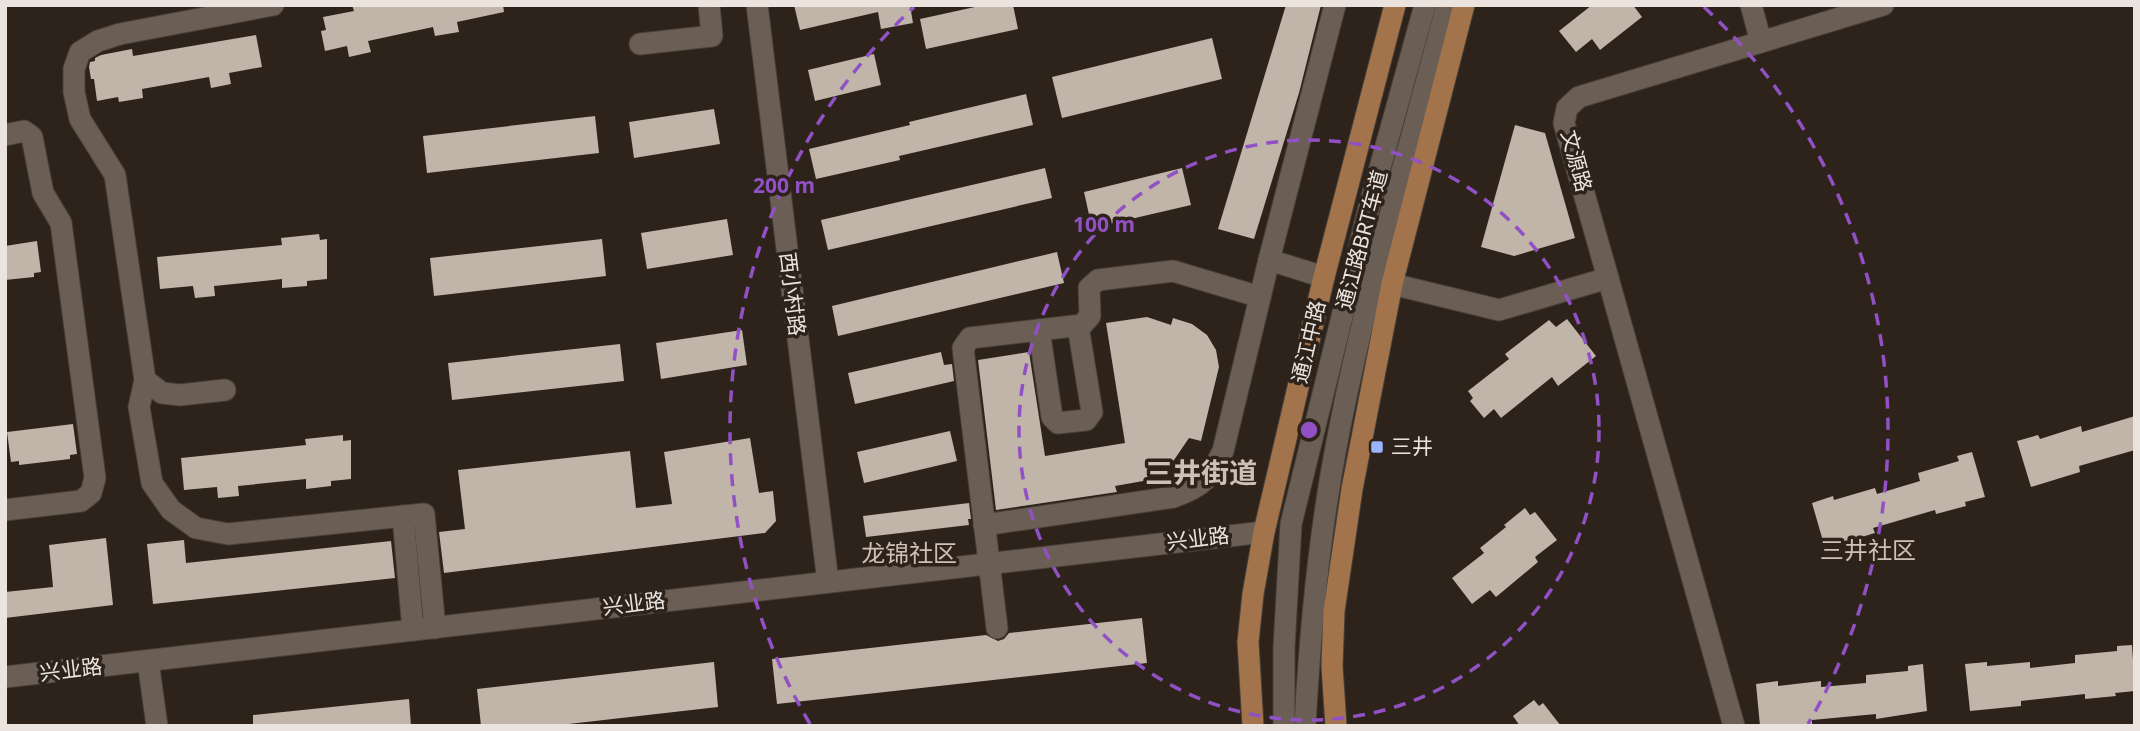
<svg xmlns="http://www.w3.org/2000/svg" width="2140" height="731" font-family="'Noto Sans','Noto Sans SC',sans-serif">
	<rect width="100%" height="100%" fill="#2d231b"/>
	<g fill="#c1b4a9">
		<path d="M352,5h151l1,7 -47,10 2,10 -24,4 -2,-9 -65,14 3,11 -22,5 -2,-11 -22,5 -4,-20 5,-1 -3,-13 31,-6z"/>
		<path d="M794,5h116l3,18 -32,6 -3,-17 -78,18z"/>
		<path d="M984,5h29l5,24 -92,20 -6,-30z"/>
		<path d="M1286,5h35l-22,88 -45,146 -36,-10z"/>
		<path d="M1592,5h41l9,12 -42,33 -8,-11 -16,13 -17,-21z"/>
		<path d="M256,35l6,32 -33,6 2,11 -20,4 -2,-11 -67,12 1,9 -24,4 -1,-5 -21,4 -3,-22h-3l-2,-12 1,-5 5,-1v-3l6,-3 31,-6 1,7z"/>
		<path d="M1212,38l10,41 -160,39 -10,-41z"/>
		<path d="M874,54l7,31 -66,16 -7,-31z"/>
		<path d="M1026,94l7,31 -134,31 1,4 -84,19 -7,-30 101,-24 -1,-3z"/>
		<path d="M714,109l6,35 -86,14 -5,-36z"/>
		<path d="M595,116l4,37 -172,20 -4,-37z"/>
		<path d="M1515,125l30,8 30,105 -61,18 -33,-9z"/>
		<path d="M1045,168l7,30 -224,52 -7,-30z"/>
		<path d="M1182,168l9,37 -99,23 -8,-36z"/>
		<path d="M727,219l6,36 -86,14 -6,-36z"/>
		<path d="M319,234l1,6 7,-1v40l-20,2v5l-25,2v-9l-68,7 1,10 -20,2 -2,-12 -33,3 -3,-32 125,-12 -1,-7z"/>
		<path d="M602,239l4,37 -172,20 -4,-38z"/>
		<path d="M37,241l4,31 -7,1v4l-29,3v-34z"/>
		<path d="M1057,252l7,31 -226,53 -6,-30z"/>
		<path d="M1147,317l24,8 2,-7 19,6 15,11 9,15 3,17 -18,74 -12,-3 -15,22 -25,20 -34,6 2,6 -121,18 -18,-150 51,-8 16,104 80,-13 -19,-120z"/>
		<path d="M1567,319l29,37 -38,30 -6,-9 -51,41 -7,-9 -10,9 -14,-17 3,-3 -5,-7 41,-32 -4,-5 44,-34 7,7z"/>
		<path d="M742,330l5,35 -86,14 -5,-36z"/>
		<path d="M620,344l4,37 -172,19 -4,-37z"/>
		<path d="M941,352l3,13 8,-1 2,17 -99,23 -7,-31z"/>
		<path d="M2135,416v34l-56,16 1,6 -49,15 -14,-46 21,-6 2,4 41,-13 1,6z"/>
		<path d="M73,424l4,30 -7,1v4l-51,6v-4l-8,1 -4,-30z"/>
		<path d="M950,431l7,30 -93,22 -7,-31z"/>
		<path d="M343,435v6l8,-1v39l-20,2v5l-25,3v-10l-68,7 1,10 -21,2 -1,-11 -33,3 -3,-32 125,-13 -1,-6z"/>
		<path d="M750,438l9,55 14,-2 3,30 -11,12 -321,40 -5,-41 26,-3 -7,-59 172,-19 6,57 36,-4 -8,-52z"/>
		<path d="M1972,452l13,45 -20,5 1,4 -30,8 -1,-4 -62,18 2,5 -50,15 -13,-45 21,-7 1,4 41,-12 2,6 43,-13 -2,-8 41,-12 -2,-5z"/>
		<path d="M969,503l2,16h-3l1,6 -103,12 -3,-21z"/>
		<path d="M1525,508l5,7 5,-3 22,28 -22,17 3,5 -42,35 -6,-7 -18,14 -20,-26 32,-25 -4,-5 26,-21 -2,-2z"/>
		<path d="M106,538l7,67 -108,13v-26l48,-5 -4,-42z"/>
		<path d="M184,540l2,23 205,-22 4,37 -242,26 -6,-60z"/>
		<path d="M1142,618l5,45 -370,41 -5,-45 214,-24 12,6 6,-2 5,-6z"/>
		<path d="M2132,645l3,46 -20,2 1,3 -31,3v-5l-64,7v5l-51,5 -5,-47 22,-2v4l43,-4v6l45,-5v-8l42,-4v-5z"/>
		<path d="M714,662l4,45 -167,19h-70l-4,-37z"/>
		<path d="M1923,664l4,47 -51,8v-5l-64,6v6h-52l-4,-42 22,-3v5l43,-5v6l45,-4v-8l42,-4v-5z"/>
		<path d="M409,699l2,27h-158v-11z"/>
		<path d="M1534,700l5,6 4,-3 18,23h-41l-7,-10z"/>
	</g>
	<g fill="none" stroke-linecap="round" stroke-linejoin="round">
		<defs>
			<g id="minor">
				<path d="M273,5l-153,29 -22,7 -18,11 -6,17v23l6,27 35,56 30,205 -6,27 13,76 19,27 25,18 32,6 196,-20 11,114"/>
				<path d="M757,5l71,577"/>
				<path d="M1751,5l10,37"/>
				<path d="M640,44l72,-8 -3,-31"/>
				<path d="M5,135l19,-4 8,6 11,56 18,30 34,255 -4,15 -10,8 -76,9"/>
				<path d="M1269,260l55,17"/>
				<path d="M1608,278l126,448"/>
				<path d="M1392,284l107,26 109,-32 -44,-155 3,-15 12,-11 304,-92"/>
				<path d="M1039,330l13,87 6,6 28,-3 6,-8 -14,-86"/>
				<path d="M145,380l17,13 18,2 45,-5"/>
				<path d="M403,516l10,114"/>
				<path d="M984,525l190,-28c30,-11 35,-18 49,-46l46,-191 66,-255"/>
				<path d="M997,628l-34,-280 7,-10 112,-13 8,-9 -1,-28 9,-8 75,-9 87,26"/>
				<path d="M148,661l9,65"/>
				<path d="M5,677l1259,-145"/>
				<path d="M1284,726v-79l7,-123 77,-313 57,-206"/>
				<path d="M1305,726c5,-95 14,-191 32,-284 28,-148 72,-292 110,-437"/>
			</g>
			<g id="major">
				<path d="M1253,726l-5,-84 5,-48 11,-62 60,-255 71,-272"/>
				<path d="M1336,726l-4,-60 2,-55 18,-122 40,-205 72,-279"/>
			</g>
		</defs>
		<use href="#minor" stroke="#484039" stroke-width="23"/>
		<use href="#major" stroke="#484039" stroke-width="23"/>
		<use href="#minor" stroke="#6b5f55" stroke-width="21"/>
		<use href="#major" stroke="#a3744c" stroke-width="21"/>
	</g>
	<g fill="none" stroke="#9151c5" stroke-width="3.5" stroke-dasharray="12 9">
		<circle cx="1309" cy="430" r="290"/>
		<path d="M810 724A579 579 0 0 1 914 7M1704 7A579 579 0 0 1 1808 724"/>
	</g>
	<rect fill="#9bb5fd" stroke="#2d231b" stroke-width="2.5" x="1370" y="440" width="14" height="14" rx="3.5"/>
	<g text-anchor="middle" stroke-width="7" stroke-linejoin="round" paint-order="stroke">
		<g font-size="21" fill="#eae3de" stroke="#2d231b">
			<text transform="translate(1576 161) rotate(75)" y="7">文源路</text>
			<text transform="translate(1362 240) rotate(-75)" y="7">通江路BRT车道</text>
			<text transform="translate(792 294) rotate(83)" y="7">西小村路</text>
			<text transform="translate(1309 342) rotate(-77)" y="7">通江中路</text>
			<text transform="translate(1198 539) rotate(-7)" y="7">兴业路</text>
			<text transform="translate(634 604) rotate(-7)" y="7">兴业路</text>
			<text transform="translate(71 670) rotate(-7)" y="7">兴业路</text>
		</g>
		<g font-size="21" fill="#eae3de" stroke="#2d231b" text-anchor="start">
			<text x="1391" y="454">三井</text>
		</g>
		<g font-size="24" fill="#cec0b5" stroke="#2d231b">
			<text x="1868" y="559">三井社区</text>
			<text x="909" y="562">龙锦社区</text>
		</g>
		<g font-size="28" font-weight="bold" fill="#cec0b5" stroke="#2d231b">
			<text x="1201" y="483">三井街道</text>
		</g>
	</g>
	<circle cx="1309" cy="430" r="10" fill="#9151c5" stroke="#2d231b" stroke-width="3.5"/>
	<g font-size="21" text-anchor="middle" font-weight="bold" fill="#9151c5" stroke="#2d231b" stroke-width="7" stroke-linejoin="round" paint-order="stroke">
		<text x="784" y="193">200 m</text>
		<text x="1104" y="232">100 m</text>
	</g>
	<rect width="2140" height="731" fill="none" stroke="#eae3de" stroke-width="14"/>
</svg>
